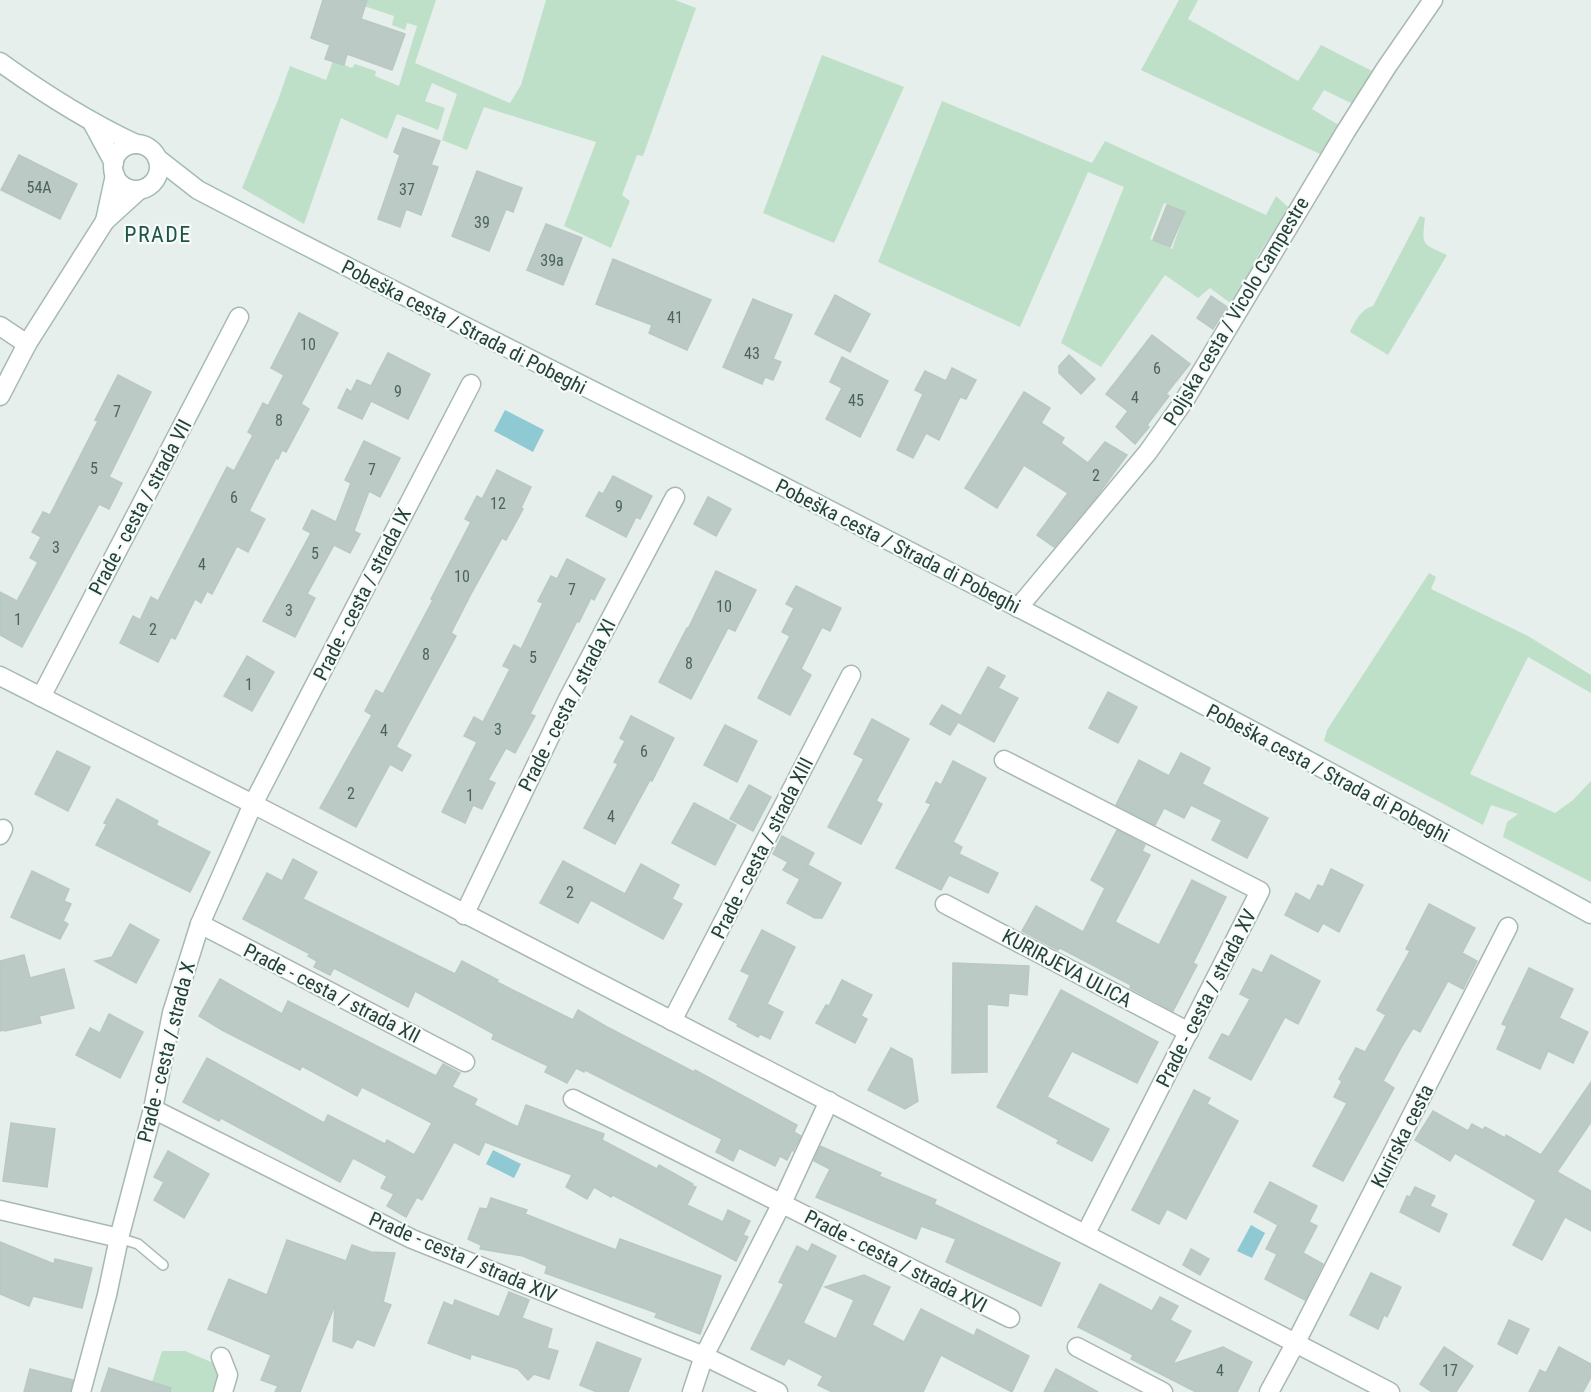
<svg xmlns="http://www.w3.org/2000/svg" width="1591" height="1392" font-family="'Roboto Condensed',sans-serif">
	<rect width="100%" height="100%" fill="#e6efeb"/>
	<g fill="#bfe0c8" fill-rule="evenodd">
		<path d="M367,0h69l-21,63 95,40 11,-18 25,-85h129l21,8 -53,148 -6,-1 -15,40 8,6 -19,47 -47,-22 32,-84 -112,-35 -17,43 -25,-10 15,-46 -25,-11 -7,18 20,7 -7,22 -41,-16 -10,25 -46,-21 -37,106 -62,-36 36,-88 12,-34 36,14 7,-19 19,7 3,-4 21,7 -1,5 24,10 18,-60 -10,-3 -2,7 -13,-5 2,-9 -30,-10z"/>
		<path d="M1179,0h19l-10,19 110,62 23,-36 51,26 -19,33 -29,-14 -12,19 30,18 -20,28 -181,-85z"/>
		<path d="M822,55l82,32 -70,156 -71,-30z"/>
		<path d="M942,101l150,62 13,-22 161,74 10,-19 13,12 -30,46 -26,51 -23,-17 -12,10 -33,-23 -64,92 -40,-24 63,-156 -36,-15 -68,155 -142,-65zM1164,203l21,9 -13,37 -22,-10z"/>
		<path d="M1420,216l5,2c-3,28 -4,25 22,37l-59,100 -38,-23c5,-11 11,-23 23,-26z"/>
		<path d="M1429,573l7,4 -5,12 97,47 63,39v18l-63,-36 -58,117 85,39 18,-13 18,-19v101l-88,-45 4,-15 11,-8 -27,-9 -8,20 -159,-84 3,-11z"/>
		<path d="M162,1351h23l43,18 -5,23h-74z"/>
	</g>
	<g fill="#8ec9d4">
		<path d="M505,410l39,20 -11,22 -39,-21z"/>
		<path d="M493,1150l28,14 -7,14 -28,-14z"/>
		<path d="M1251,1225l14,8 -13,25 -15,-7z"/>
	</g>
	<g fill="#bbcac4" stroke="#b8c9c2" stroke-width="1.5">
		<path d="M323,0h44l-6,19 44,15 -13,36 -45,-16 -3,11 -19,-6 5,-14 -19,-7z"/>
		<path d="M403,128l37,13 -9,24 7,2 -17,48 -15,-6 -6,18 -22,-8 22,-64 -6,-3z"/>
		<path d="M19,155l58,29 -17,35 -59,-29z"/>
		<path d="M477,171l45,17 -9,24 -7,-3 -17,42 -37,-15z"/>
		<path d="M1167,205l18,7 -15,35 -17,-7z"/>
		<path d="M546,224l36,14 -19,47 -36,-15z"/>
		<path d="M613,259l98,41 -24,50 -38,-17 3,-8 -56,-21z"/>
		<path d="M835,295l35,19 -20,38 -35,-18z"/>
		<path d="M1211,296l16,11 -14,22 -16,-11z"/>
		<path d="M753,299l39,16 -19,44 8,3 -8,18 -8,-3 -3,7 -39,-17z"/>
		<path d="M299,313l39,20 -37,71 8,5 -23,43 -4,-2 -4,9 -2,-1 -27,53 16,8 -17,33 -11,-6 -25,48 -5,-3 -6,12 -6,-4 -20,40 -4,-2 -13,25 -38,-19 13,-27 7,4 11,-23 7,4 69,-134 7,4 19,-36 -5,-3 15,-29 5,3 16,-31 -13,-7z"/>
		<path d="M1152,335l38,29 -24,30 3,2 -22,29 2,2 -14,17 -19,-17 12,-16 -22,-17z"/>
		<path d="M388,353l42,21 -22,45 -37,-18 -9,18 -24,-11 9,-19 4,3 6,-12 14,6z"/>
		<path d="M1069,355l26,24 -14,15 -22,-21v-7z"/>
		<path d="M842,357l46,24 -28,56 -34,-18 16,-31 -12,-6z"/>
		<path d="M952,368l24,12 -10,19 -6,-2 -21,43 -13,-7 -13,25 -16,-8 26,-56 -8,-4 10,-19 21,10z"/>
		<path d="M118,375l33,17 -42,85 13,6 -13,26 -10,-5 -77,143 -22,-12v-43l17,9 21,-39 -8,-4 11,-21 -9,-5 11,-20 7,3 48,-94 -3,-1z"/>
		<path d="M1024,392l26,16 -9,15 23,15 -3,5 27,20 17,-21 22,13 -30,41 -43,51 -17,-12 31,-42 -44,-28 -27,43 -32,-20z"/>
		<path d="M364,441l36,17 -20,39 -11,-6 -15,40 6,3 -10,19 -16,-8 -27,49 8,4 -20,39 -32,-16 48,-88 -8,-4 9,-19 24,12 15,-39 -6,-3z"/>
		<path d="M497,470l34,17 -10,21 2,1 -17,31 -4,-2 -31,56 -20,39 5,3 -60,111 15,8 -9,16 -12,-7 -34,63 -36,-19 52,-93 -7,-4 11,-21 7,4 50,-94 -2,-1 40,-77 -6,-3 12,-23 5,3z"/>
		<path d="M613,476l39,20 -12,23 -4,-2 -10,20 -40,-21 13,-24 4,2z"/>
		<path d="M708,497l23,12 -15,27 -22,-12z"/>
		<path d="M567,559l38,20 -11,21 -3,-2 -12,24 -2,-1 -47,93 5,2 -20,37 -9,-5 -18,32 7,3 -13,26 -9,-4 -8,18 -23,-11 35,-70 -13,-6 10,-19 9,5 27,-53 -7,-3 11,-21 7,4 22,-46 -5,-2 13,-25 6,3z"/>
		<path d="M716,571l40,19 -21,41 -7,-3 -37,71 -32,-17 28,-54 1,1z"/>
		<path d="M796,586l45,22 -11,23 -8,-4 -21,42 10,6 -21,40 -32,-17 32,-62 -8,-4 12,-24 -8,-4z"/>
		<path d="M247,656l27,16 -22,39 -28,-15z"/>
		<path d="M988,667l17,9 -7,12 20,10 -24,44 -36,-20 -8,13 -20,-11 12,-19 19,11z"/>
		<path d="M1108,692l29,15 -19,36 -29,-15z"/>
		<path d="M631,716l43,22 -22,43 -2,-1 -35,64 -31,-16 34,-64 -4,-2 11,-21 -5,-3z"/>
		<path d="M872,719l37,20 -33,62 6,3 -21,40 -33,-17 36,-68 -10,-5z"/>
		<path d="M725,725l32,16 -20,41 -33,-17z"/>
		<path d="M57,751l33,16 -22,44 -33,-17z"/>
		<path d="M1181,753l29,15 -8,16 66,34 -21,40 -35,-18 10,-20 -31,-15 -7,13 -20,-10 -9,17 -39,-20 23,-45 30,16z"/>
		<path d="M953,761l33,17 -33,64 9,5 -3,7 39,19 -10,20 -39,-18 -8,15 -45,-22 35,-64 -5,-2 10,-20 5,3z"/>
		<path d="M749,785l22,12 -18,34 -23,-12z"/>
		<path d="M117,799l41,22 -2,4 54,27 -20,40 -94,-47 11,-21 -3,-1z"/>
		<path d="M694,803l42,22 -21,40 -43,-22z"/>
		<path d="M1117,830l28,15 -3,6 8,4 -35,67 44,23 33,-65 34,17 -33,66 4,2 -24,46 -43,-23 1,-3 -71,-37 -2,2 -36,-19 14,-25 47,26 22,-44 -14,-8z"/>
		<path d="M782,836l32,17 -9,17 3,-5 33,18 -19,35h-7l-28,-15 13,-24 -17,-9 5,-8 -15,-8z"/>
		<path d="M293,859l24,13 -14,27 152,75 7,-13 36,19 -1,2 76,38 5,-10 29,17 87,45 1,-2 102,55 -3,7 7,4 -8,15 -1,-1 -5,10 -7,-4 -5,10 -36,-18 -6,13 -17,-9 6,-13 -137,-69 -1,2 -8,-4 -9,15 -22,-11 3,-6 -56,-27 2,-5 -79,-43 -7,16 -74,-39 -4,7 -16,-8 3,-6 -9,-5 2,-2 -67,-35 24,-46 15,8z"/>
		<path d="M563,861l62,33 16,-30 38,21 -7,14 10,5 -19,35 -72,-39 -13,23 -38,-20z"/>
		<path d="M1331,869l32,16 -24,47 -16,-9 -5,9 -33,-17 11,-22 14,8 8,-16 5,2z"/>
		<path d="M32,871l37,18 -5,12 7,3 -8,17 5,3 -8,15 -49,-22z"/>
		<path d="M1429,904l46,24 -13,25 15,8 -14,28 -15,-8 -28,51 -7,-4 -11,18 -19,35 11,7 -51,93 -30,-15 34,-63 -13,-6 8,-16 -3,-2 17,-31 9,4 21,-37 -9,-5 33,-59 -4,-2z"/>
		<path d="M130,924l29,16 -23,43 -41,-22 17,-4z"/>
		<path d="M762,930l33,17 -28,57 16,8 -13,27 -10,-5 -2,3 -21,-11 1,-2 -9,-5 21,-44 -9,-4z"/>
		<path d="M24,955l6,23 34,-9 10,39 -35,8 2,7 -36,8 -1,-1 -4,1v-70z"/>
		<path d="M1271,955l49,26 -22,43 -13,-7 -34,63 -42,-22 13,-24 7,3 21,-38 -10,-5 13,-25 9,4z"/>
		<path d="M953,963l76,3 -2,29 -18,-2 -1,13 -21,-2v68l-35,1z"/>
		<path d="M1529,968l44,21 -14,29 29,14 -15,31 -25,-12 -8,18 -43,-20 10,-23 -5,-2z"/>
		<path d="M220,979l62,35 6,-13 148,75 7,-12 17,9 -8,14 25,12 -3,6 44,22 8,-22 78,29 -2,6 55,29 2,-4 34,19 -1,2 4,1 -9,18 36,17 5,-12 22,11 -7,14 5,2 -12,24 -123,-66 -2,2 -17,-10 -7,12 -21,-12 6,-12 -87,-33 -6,13 -25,-13 -32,58 -5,-3 -11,20 -19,-11 7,-12 -13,-6 6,-12 -34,-18 -13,24 -119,-64 -2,3 -36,-19 24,-44 117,65 4,-8 57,29 2,-4 27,15 18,-32 -70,-36 -5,9 -55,-30 -2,4 -78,-40 -23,-14z"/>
		<path d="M842,980l30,15 -11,21 6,3 -12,24 -39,-20 10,-18 3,1z"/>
		<path d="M1061,990l97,52 -21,41 -65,-32 -25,46 62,32 -17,32 -35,-18 2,-3 -62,-33z"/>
		<path d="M109,1014l34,18 -23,46 -44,-23 14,-27 10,5z"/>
		<path d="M891,1048l21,11 6,42 -13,8 -37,-19z"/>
		<path d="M1591,1082v40l-34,50 34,19v40l-26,-14 -23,43 -29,-15 23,-45 -81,-47 -5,8 -35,-21 18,-29 35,20 4,-7 11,6 2,-3 20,11 1,-3 35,20z"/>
		<path d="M1194,1090l16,8 -3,6 31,17 -52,98 -19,-10 -8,15 -27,-14z"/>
		<path d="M11,1123l44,6 -8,58 -44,-6z"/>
		<path d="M820,1146l61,27 -2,3 57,24 -2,4 126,59 -19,43 -95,-44 10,-23 -35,-13 -5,13 -100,-42 14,-28 -16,-8z"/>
		<path d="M168,1151l41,23 -25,44 -30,-18 10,-18 -10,-5z"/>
		<path d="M1270,1182l47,24 -8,16 8,4 -14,27 20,11 -18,36 -40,-21 12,-25 -11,-5 12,-24 -24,-13z"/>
		<path d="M1415,1187l20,9 -5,10 17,8 -8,18 -39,-20 7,-16 3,1z"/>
		<path d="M491,1198l36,12 -2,4 91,36 4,-11 101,37 -21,58 -45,-17 2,-4 -112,-40 2,-7 -24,-10 -43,-7 1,-4 -13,-6 12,-31 7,1z"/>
		<path d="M287,1240l59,21 6,-16 19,7 24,1 -12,49 8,3 -17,41 -17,-7 -5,9 -19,-7 2,-36 -35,87h-25l3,-6 -17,-6 10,-25 -63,-26 21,-50 38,16z"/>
		<path d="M0,1242l54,22 1,-5 37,9 -10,40 -49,-12 -4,10 -29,-12z"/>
		<path d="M812,1244l24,12 -33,67 33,16 18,-39 -29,-13 39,-12 26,12 -18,38 32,17 17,-33 53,27 3,-7 52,27 -17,36 -71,-37 -18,37h-91l-14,-7 5,-9 -35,-18 -4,7 -33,-16 33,-65 -5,-2 18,-36 11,6z"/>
		<path d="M1191,1249l18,10 -9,16 -17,-10z"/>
		<path d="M1371,1273l30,14 -14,30 -3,-2 -6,14 -28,-14z"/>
		<path d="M1100,1284l52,27 8,-14 18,9 -8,14 21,11 -18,33 50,-17 29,15 -15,30h-41l-65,-33 2,-4 -55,-28z"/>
		<path d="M509,1292l20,8 -7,18 30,11 -5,19 11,3 -9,28 -15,-5 -6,6 -10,-11 -47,-15 -1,5 -42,-16 16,-41 9,4 2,-6 44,17z"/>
		<path d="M1509,1320l20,9 -12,25 -19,-10z"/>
		<path d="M597,1342l44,17 -13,33h-31l-17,-7z"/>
		<path d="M1444,1347l29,19 -17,26h-24l-12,-8z"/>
		<path d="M1559,1347l32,17v13l-8,15h-54l11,-22 6,3z"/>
		<path d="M109,1368l62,20 -1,4h-69z"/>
		<path d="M30,1369l43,11 -3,12h-46z"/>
		<path d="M1056,1369l42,23h-54z"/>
	</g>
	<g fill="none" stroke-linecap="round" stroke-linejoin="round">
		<defs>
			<path id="lane" d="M119,1238l19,6 25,21"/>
			<g id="street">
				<path d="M0,326l27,18"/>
				<path d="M0,396l27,-52 78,-123"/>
				<path d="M1018,608l130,-156 36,-51 162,-270 40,-63 47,-68"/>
				<path d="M0,676l253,128 1137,588"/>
				<path d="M41,697l198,-380"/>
				<path d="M1004,760l256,131 -174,342"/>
				<path d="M0,835l3,-6"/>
				<path d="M945,904l244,128"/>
				<path d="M464,915l104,-216 107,-202"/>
				<path d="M200,924l265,138"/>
				<path d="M672,1021l179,-346"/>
				<path d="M573,1099l437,219"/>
				<path d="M153,1109l259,130 292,117 74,36"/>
				<path d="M0,1210l119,28 34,-129 19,-96 28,-89 53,-120 218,-420"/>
				<path d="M1077,1347l86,45"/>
				<path d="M221,1357l7,18 -5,17"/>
				<path d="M81,1392l26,-97 12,-57"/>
				<path d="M692,1392l12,-36 78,-153 47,-102"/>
				<path d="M1269,1392l26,-48 213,-417"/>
			</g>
			<g id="secondary">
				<path d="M0,62c43,31 87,59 136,82"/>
				<path d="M93,124l21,39"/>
				<circle cx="136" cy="167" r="23"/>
				<path d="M157,158l41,32c182,95 366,186 549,278 283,144 566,293 844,446"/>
				<path d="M105,221l10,-46"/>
				<path d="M105,221l34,-31"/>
			</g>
		</defs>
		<use href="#lane" stroke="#a8b8b2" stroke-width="12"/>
		<use href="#street" stroke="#a8b8b2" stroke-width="21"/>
		<use href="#secondary" stroke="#a4bbb3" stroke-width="21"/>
		<use href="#lane" stroke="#fff" stroke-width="9"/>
		<use href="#street" stroke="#fff" stroke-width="18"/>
		<use href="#secondary" stroke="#fff" stroke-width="18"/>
	</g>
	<g text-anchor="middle" stroke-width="4.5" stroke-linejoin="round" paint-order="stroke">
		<g font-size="16" fill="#4a645c">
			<text x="39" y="193">54A</text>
			<text x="407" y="195">37</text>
			<text x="482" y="228">39</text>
			<text x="552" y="266">39a</text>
			<text x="675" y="323">41</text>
			<text x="308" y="350">10</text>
			<text x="752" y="359">43</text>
			<text x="1157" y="374">6</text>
			<text x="398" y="397">9</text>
			<text x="1135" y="403">4</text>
			<text x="856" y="406">45</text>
			<text x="117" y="417">7</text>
			<text x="279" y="426">8</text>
			<text x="94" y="474">5</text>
			<text x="372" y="475">7</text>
			<text x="1096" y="481">2</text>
			<text x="234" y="503">6</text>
			<text x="498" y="509">12</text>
			<text x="619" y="512">9</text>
			<text x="56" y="553">3</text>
			<text x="315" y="559">5</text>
			<text x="202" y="570">4</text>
			<text x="462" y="582">10</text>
			<text x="572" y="595">7</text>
			<text x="724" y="612">10</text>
			<text x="289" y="616">3</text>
			<text x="18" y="625">1</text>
			<text x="153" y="635">2</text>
			<text x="426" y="660">8</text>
			<text x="533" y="663">5</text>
			<text x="689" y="669">8</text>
			<text x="249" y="690">1</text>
			<text x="498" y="735">3</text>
			<text x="384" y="736">4</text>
			<text x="644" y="757">6</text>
			<text x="351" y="799">2</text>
			<text x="470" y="801">1</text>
			<text x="611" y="822">4</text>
			<text x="570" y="898">2</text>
			<text x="1220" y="1376">4</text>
			<text x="1450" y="1376">17</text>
		</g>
		<g font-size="20" fill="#24423a" stroke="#f7fbf9">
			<text transform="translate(1236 311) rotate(-59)" y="7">Poljska cesta / Vicolo Campestre</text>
			<text transform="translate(464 327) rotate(27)" y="7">Pobeška cesta / Strada di Pobeghi</text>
			<text transform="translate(140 507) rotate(-62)" y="7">Prade - cesta / strada VII</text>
			<text transform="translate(898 546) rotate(27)" y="7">Pobeška cesta / Strada di Pobeghi</text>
			<text transform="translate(362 594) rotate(-63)" y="7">Prade - cesta / strada IX</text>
			<text transform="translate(567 705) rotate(-63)" y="7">Prade - cesta / strada XI</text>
			<text transform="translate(1328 773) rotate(28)" y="7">Pobeška cesta / Strada di Pobeghi</text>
			<text transform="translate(762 848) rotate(-63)" y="7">Prade - cesta / strada XIII</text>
			<text transform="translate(1067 968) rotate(28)" y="7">KURIRJEVA ULICA</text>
			<text transform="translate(332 993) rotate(27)" y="7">Prade - cesta / strada XII</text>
			<text transform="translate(1206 998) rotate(-63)" y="7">Prade - cesta / strada XV</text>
			<text transform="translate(166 1052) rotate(-76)" y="7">Prade - cesta / strada X</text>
			<text transform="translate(1402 1136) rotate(-63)" y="7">Kurirska cesta</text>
			<text transform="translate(463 1257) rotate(23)" y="7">Prade - cesta / strada XIV</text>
			<text transform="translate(896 1261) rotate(27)" y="7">Prade - cesta / strada XVI</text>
		</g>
		<g font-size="22" letter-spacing="1.5" fill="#1f5548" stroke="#f7fbf9">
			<text x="158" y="242">PRADE</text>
		</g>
	</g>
</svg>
